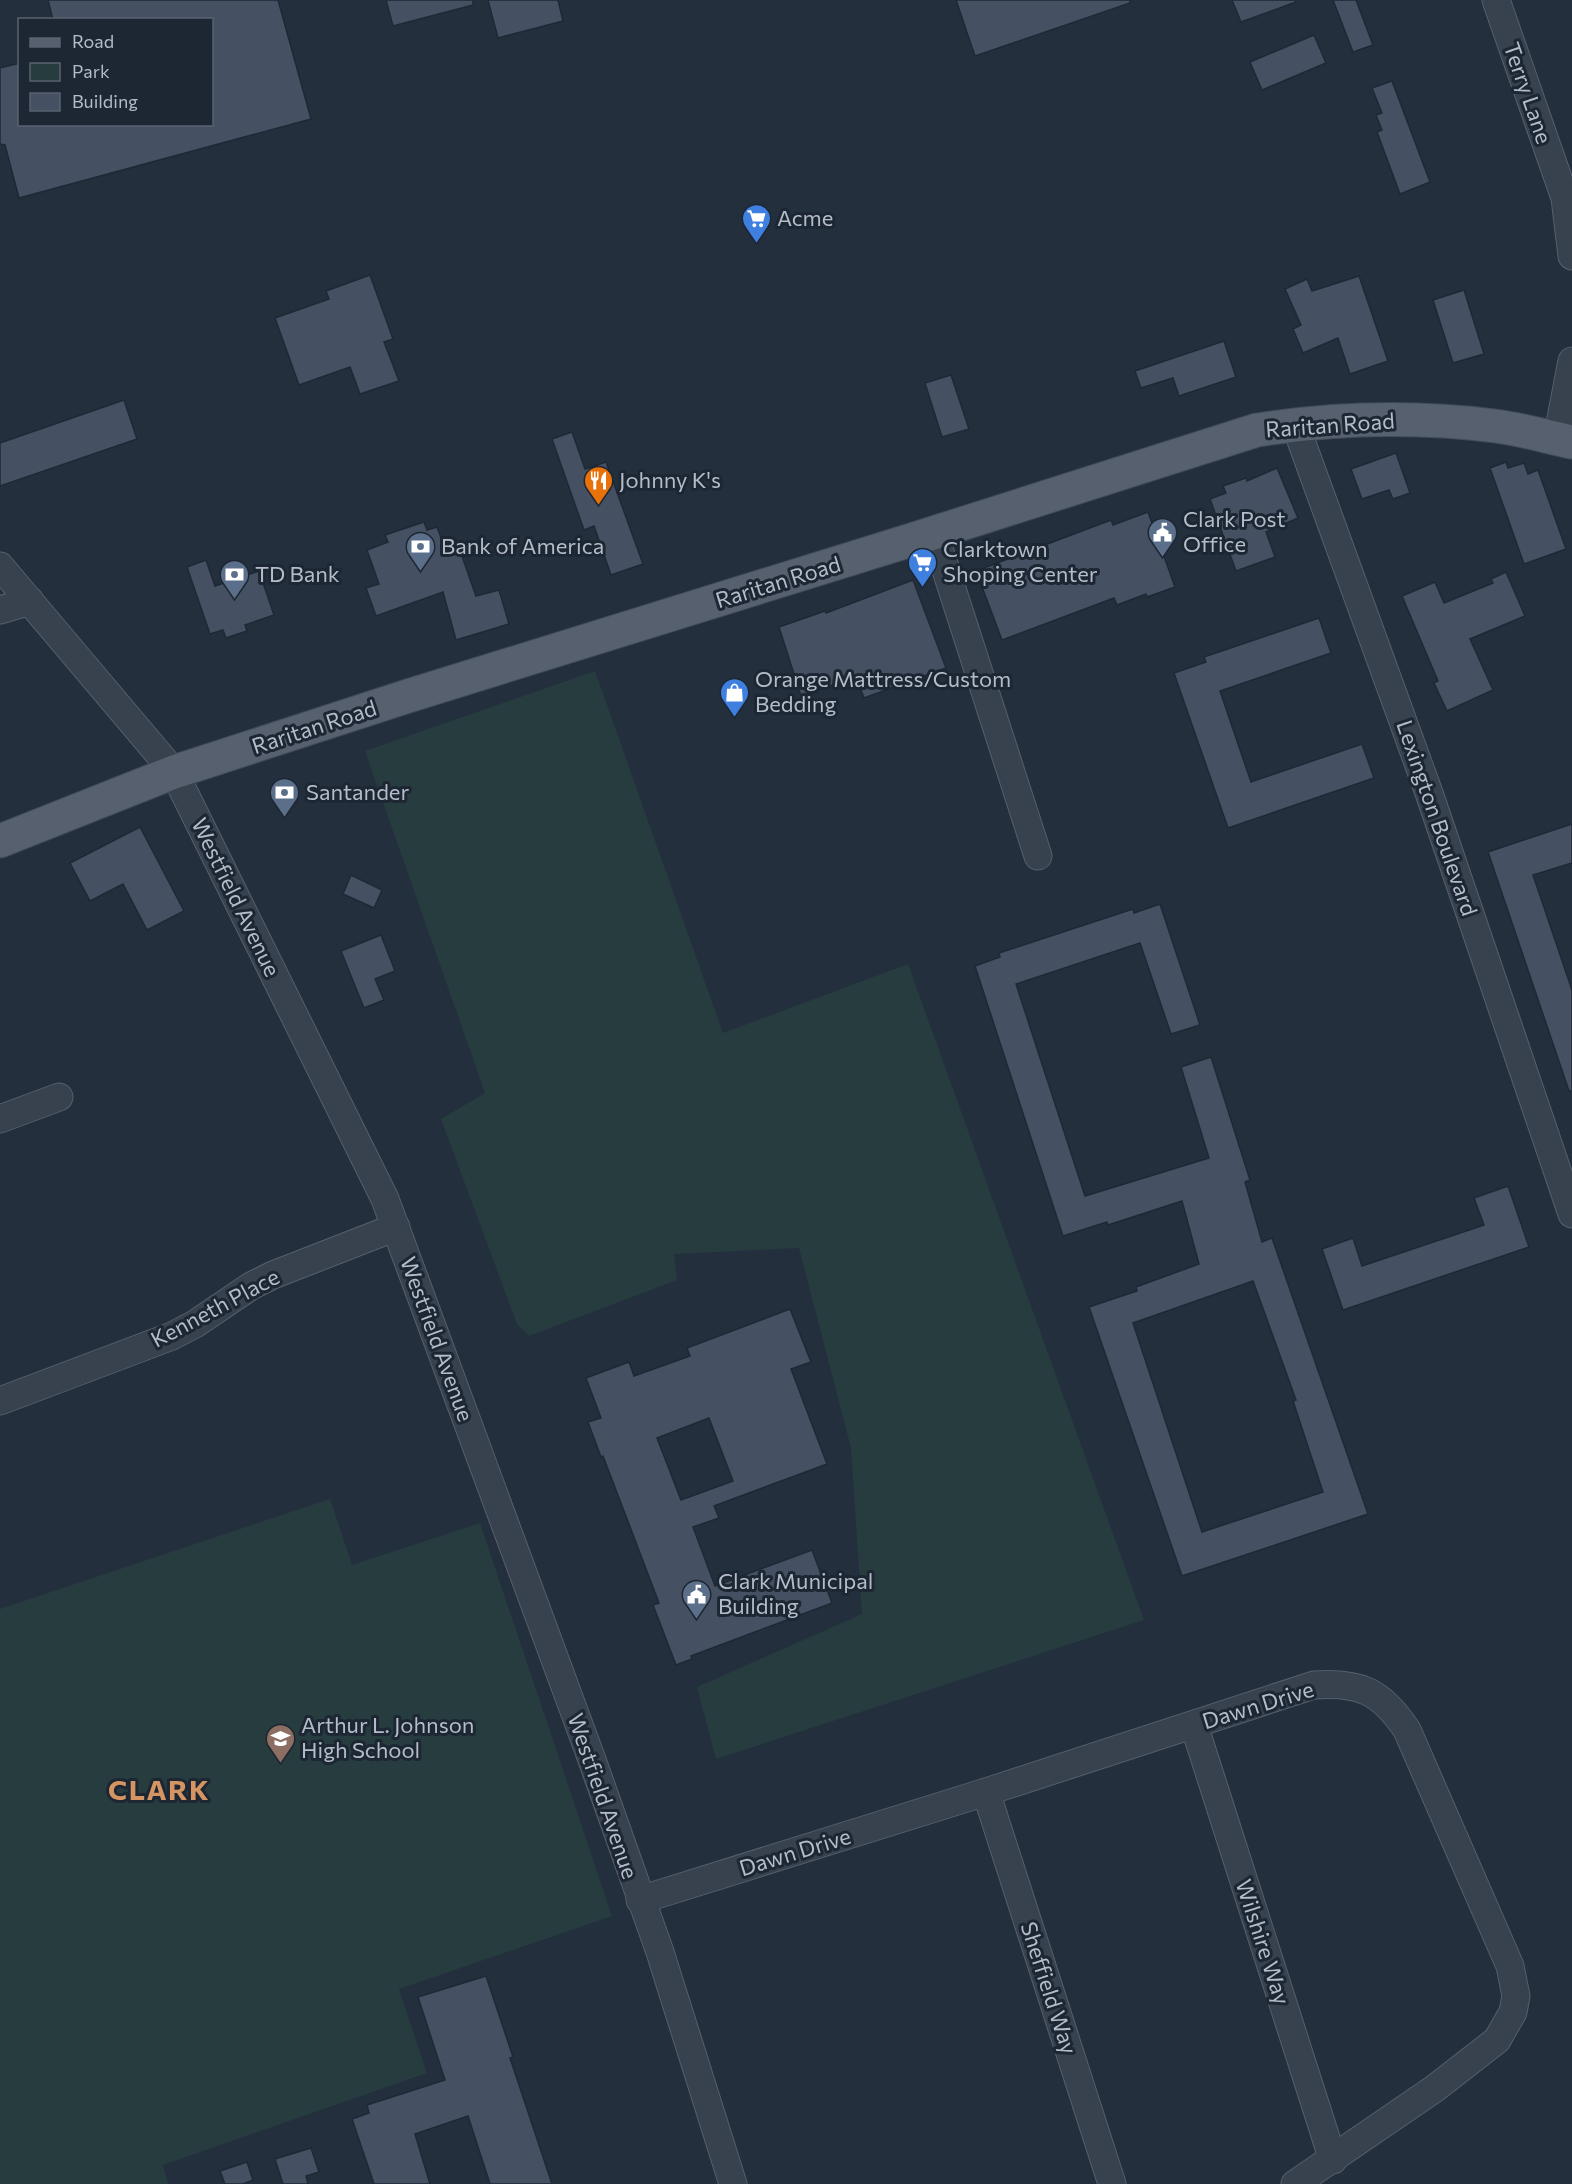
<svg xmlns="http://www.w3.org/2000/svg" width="1572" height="2184" font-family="Commissioner,sans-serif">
	<rect width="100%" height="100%" fill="#242f3e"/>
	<g fill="#263c3f">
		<path d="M595,671l128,362 185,-69 236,656 -428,139 -19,-72 165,-73 -11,-166 -52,-200 -125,6 3,26 -148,56 -12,-12 -76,-205 44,-26 -120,-342z"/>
		<path d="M330,1499l22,66 128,-42 132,393 -213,73 28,84 -264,92 5,19h-168v-575z"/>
	</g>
	<g fill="#455162" stroke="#1f2835" stroke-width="1.5" fill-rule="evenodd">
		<path d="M48,0h230l33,119 -292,79 -14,-53 -5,-1v-76l20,-5v61h192v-104h-159z"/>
		<path d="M386,0h87v5l-80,21z"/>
		<path d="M488,0h70l5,21 -65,17z"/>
		<path d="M956,0h174v3l-155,53z"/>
		<path d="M1232,0h63l1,2 -55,20z"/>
		<path d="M1333,0h23l17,45 -20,7z"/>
		<path d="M1314,35l12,28 -64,27 -12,-28z"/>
		<path d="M1392,81l38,101 -30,12 -23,-62 5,-2 -6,-15 6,-2 -10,-25z"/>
		<path d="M370,275l23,64 -9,3 15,39 -39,13 -10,-27 -51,18 -24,-67 54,-19 -3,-8z"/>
		<path d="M1359,276l29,85 -38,13 -12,-36 -35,15 -10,-24 8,-4 -16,-36 22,-10 5,12z"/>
		<path d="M1464,290l20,64 -31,9 -20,-63z"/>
		<path d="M1224,341l12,36 -57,19 -6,-18 -32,10 -6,-17z"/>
		<path d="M951,375l18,54 -27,8 -17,-54z"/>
		<path d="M124,400l13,39 -137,47v-43z"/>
		<path d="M572,432l13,37 21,-7 37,102 -32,11 -17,-49 -10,4 -32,-91z"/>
		<path d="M1396,453l14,40 -17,6 -4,-9 -27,9 -11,-30z"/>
		<path d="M1506,462l2,6 16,-5 4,11 10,-4 28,79 -42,15 -34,-96z"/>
		<path d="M1277,468l21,50 -32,14 9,25 -39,14 -26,-72 16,-6 -3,-7 23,-8 1,3z"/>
		<path d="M1148,512l27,75 -28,10 -1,-3 -29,11 -3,-7 -112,42 -26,-69 135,-51 2,5z"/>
		<path d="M424,522l3,8 10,-3 6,16 13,-4 20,57 23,-6 10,34 -53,16 -13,-48 -67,24 -10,-28 13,-4 -12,-34 21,-8 -3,-7z"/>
		<path d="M206,560l9,26 44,-15 15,44 -29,10 2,6 -21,7 -3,-8 -13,4 -23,-67z"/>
		<path d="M1506,572l19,44 -55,23 23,51 -46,21 -13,-28 4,-2 -36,-85 33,-14 9,21 49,-20 -2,-4z"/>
		<path d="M913,580l33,88 -82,30 -8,-21 -55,19 -22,-69 46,-16 1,2z"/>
		<path d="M1319,618l12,35 -111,38 31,91 111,-38 12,34 -146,50 -54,-155 32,-11 -2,-5z"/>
		<path d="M1572,824v39l-39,12 39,115v101h-3l-81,-239z"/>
		<path d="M140,827l44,84 -37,19 -24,-46 -33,17 -20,-38z"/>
		<path d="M351,875l31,15 -8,18 -31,-14z"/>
		<path d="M1160,904l40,121 -29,9 -31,-91 -124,41 69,212 124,-38 -28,-91 30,-10 39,123 -5,2 17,60 10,-4 96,276 -186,62 -93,-269 48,-16 -1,-4 63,-23 -17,-63 -74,24 -1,-3 -44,14 -88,-270 25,-9 -1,-4 134,-44 1,4zM1253,1281l43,119 -3,1 30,91 -121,40 -69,-209z"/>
		<path d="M381,935l14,36 -20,8 9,21 -20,8 -23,-57z"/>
		<path d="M1508,1186l21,61 -186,63 -21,-61 31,-11 9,28 122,-41 -10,-27z"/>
		<path d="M790,1309l21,53 -20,7 36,95 -113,42 5,12 -26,9 22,59 97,-36 20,53 -141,53 1,3 -16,6 -23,-60 6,-2 -56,-147 -2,1 -13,-35 13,-4 -15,-40 43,-16 5,14 56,-20 -3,-8zM709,1418l24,63 -52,19 -24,-62z"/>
		<path d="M486,1976l27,81 -3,1 42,126h-62l-22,-68 -53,18 15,50h-56l-22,-65 17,-6 -2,-8 78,-25 -27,-83z"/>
		<path d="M311,2148l8,24 -13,4 2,8h-25l-8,-25z"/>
		<path d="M247,2162l6,18 -10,4h-18l-5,-13z"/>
	</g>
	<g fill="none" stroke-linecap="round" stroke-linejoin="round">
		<defs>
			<g id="minor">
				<path d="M1496,0l69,198 7,58"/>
				<path d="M1295,424l134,369 143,421"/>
				<path d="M1557,439l15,-78"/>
				<path d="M934,533l104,323"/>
				<path d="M0,566l174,206 211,427 206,558 69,195 73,232"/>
				<path d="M0,610l30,-9"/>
				<path d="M0,1119l59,-22"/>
				<path d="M0,1401l172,-65 23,-12 56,-38 22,-11 123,-48"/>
				<path d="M1194,1725l139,435"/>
				<path d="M986,1792l126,392"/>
				<path d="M640,1900l346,-108 328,-107c46,-3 67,6 93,45l103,236 6,30 -3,16 -16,28 -63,49 -139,95"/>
			</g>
			<path id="major" d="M0,841l174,-69 234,-76 500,-155 349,-111c78,-12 160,-14 238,-4 26,3 52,11 77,16"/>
		</defs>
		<use href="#minor" stroke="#565f6c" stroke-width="29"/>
		<use href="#major" stroke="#414a57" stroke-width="35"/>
		<use href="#minor" stroke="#38414e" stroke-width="27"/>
		<use href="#major" stroke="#56606e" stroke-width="33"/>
	</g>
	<defs>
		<symbol id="supermarket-pin" viewBox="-11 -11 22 30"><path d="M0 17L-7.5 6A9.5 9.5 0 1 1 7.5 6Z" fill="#3f7fe0" stroke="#1d2633"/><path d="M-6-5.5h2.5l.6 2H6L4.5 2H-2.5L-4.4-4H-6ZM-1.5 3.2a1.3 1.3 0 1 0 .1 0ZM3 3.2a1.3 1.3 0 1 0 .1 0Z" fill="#fff"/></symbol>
		<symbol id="restaurant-pin" viewBox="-11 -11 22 30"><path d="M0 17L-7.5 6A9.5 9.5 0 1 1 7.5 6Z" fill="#e8710a" stroke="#1d2633"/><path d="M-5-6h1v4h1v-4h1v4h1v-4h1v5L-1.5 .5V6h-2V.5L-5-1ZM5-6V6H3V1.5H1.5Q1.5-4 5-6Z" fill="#fff"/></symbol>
		<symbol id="civic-pin" viewBox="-11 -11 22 30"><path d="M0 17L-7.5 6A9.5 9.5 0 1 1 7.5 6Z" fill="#5c6f8a" stroke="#1d2633"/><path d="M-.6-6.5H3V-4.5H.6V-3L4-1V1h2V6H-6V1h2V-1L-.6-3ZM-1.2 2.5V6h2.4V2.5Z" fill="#fff"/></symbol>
		<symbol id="bank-pin" viewBox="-11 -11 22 30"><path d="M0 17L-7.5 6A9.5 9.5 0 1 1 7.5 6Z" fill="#5c6f8a" stroke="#1d2633"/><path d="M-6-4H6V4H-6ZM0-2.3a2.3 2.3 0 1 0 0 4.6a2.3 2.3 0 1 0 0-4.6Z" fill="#fff"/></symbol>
		<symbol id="shop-pin" viewBox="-11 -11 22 30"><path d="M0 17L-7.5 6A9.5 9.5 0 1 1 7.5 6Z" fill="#3f7fe0" stroke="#1d2633"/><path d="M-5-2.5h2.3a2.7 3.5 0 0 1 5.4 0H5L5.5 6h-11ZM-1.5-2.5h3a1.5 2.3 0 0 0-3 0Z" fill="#fff"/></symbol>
		<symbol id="school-pin" viewBox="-11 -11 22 30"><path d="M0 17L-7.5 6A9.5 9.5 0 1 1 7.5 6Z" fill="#8d6e63" stroke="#1d2633"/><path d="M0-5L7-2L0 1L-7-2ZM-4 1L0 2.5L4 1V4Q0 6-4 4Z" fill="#fff"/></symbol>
	</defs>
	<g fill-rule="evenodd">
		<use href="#supermarket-pin" x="740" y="202" width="33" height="45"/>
		<use href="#restaurant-pin" x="582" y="464" width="33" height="45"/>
		<use href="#civic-pin" x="1146" y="516" width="33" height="45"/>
		<use href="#bank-pin" x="404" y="530" width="33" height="45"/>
		<use href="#supermarket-pin" x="906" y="546" width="33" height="45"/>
		<use href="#bank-pin" x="218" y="558" width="33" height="45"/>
		<use href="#shop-pin" x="718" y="676" width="33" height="45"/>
		<use href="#bank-pin" x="268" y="776" width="33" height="45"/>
		<use href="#civic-pin" x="680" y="1578" width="33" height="45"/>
		<use href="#school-pin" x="264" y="1722" width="33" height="45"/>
	</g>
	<g text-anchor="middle" stroke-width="6" stroke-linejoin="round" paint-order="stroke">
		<g font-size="22" fill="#b4bcc9" stroke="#1d2633">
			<text transform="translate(1528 93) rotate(71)" y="8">Terry Lane</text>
			<text transform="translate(1330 425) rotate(-4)" y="8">Raritan Road</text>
			<text transform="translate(778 582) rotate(-17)" y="8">Raritan Road</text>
			<text transform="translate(314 727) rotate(-18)" y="8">Raritan Road</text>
			<text transform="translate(1437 818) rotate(71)" y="8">Lexington Boulevard</text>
			<text transform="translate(236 897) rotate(64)" y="8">Westfield Avenue</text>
			<text transform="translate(215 1308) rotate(-28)" y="8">Kenneth Place</text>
			<text transform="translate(437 1339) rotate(70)" y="8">Westfield Avenue</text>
			<text transform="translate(1258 1705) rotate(-17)" y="8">Dawn Drive</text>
			<text transform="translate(603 1796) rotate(71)" y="8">Westfield Avenue</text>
			<text transform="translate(795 1852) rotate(-17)" y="8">Dawn Drive</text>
			<text transform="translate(1263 1942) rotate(72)" y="8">Wilshire Way</text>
			<text transform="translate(1049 1988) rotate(72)" y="8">Sheffield Way</text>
		</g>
		<g font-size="22" fill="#b4bcc9" stroke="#1d2633" text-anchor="start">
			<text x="777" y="226">Acme</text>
			<text x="619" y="488">Johnny K's</text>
			<text x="1183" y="527">Clark Post<tspan x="1183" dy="25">Office</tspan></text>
			<text x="441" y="554">Bank of America</text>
			<text x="943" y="557">Clarktown<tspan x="943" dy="25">Shoping Center</tspan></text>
			<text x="255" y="582">TD Bank</text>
			<text x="755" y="687">Orange Mattress/Custom<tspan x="755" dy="25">Bedding</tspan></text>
			<text x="306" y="800">Santander</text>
			<text x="718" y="1589">Clark Municipal<tspan x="718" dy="25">Building</tspan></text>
			<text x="301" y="1733">Arthur L. Johnson<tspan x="301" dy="25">High School</tspan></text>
		</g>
		<g font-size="28" font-weight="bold" letter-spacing="1.5" fill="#d59563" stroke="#1d2633">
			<text x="159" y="1800">CLARK</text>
		</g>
	</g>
	<rect x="18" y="18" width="195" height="108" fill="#1d2633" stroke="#59626f" stroke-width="1.5"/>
	<rect x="30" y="38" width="30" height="9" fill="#56606e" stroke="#59626f" stroke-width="1.5"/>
	<text x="72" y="48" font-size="18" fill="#b4bcc9">Road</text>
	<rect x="30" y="63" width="30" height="18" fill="#263c3f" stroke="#59626f" stroke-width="1.5"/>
	<text x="72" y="78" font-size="18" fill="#b4bcc9">Park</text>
	<rect x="30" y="93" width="30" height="18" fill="#455162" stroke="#59626f" stroke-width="1.5"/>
	<text x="72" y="108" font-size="18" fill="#b4bcc9">Building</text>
</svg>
